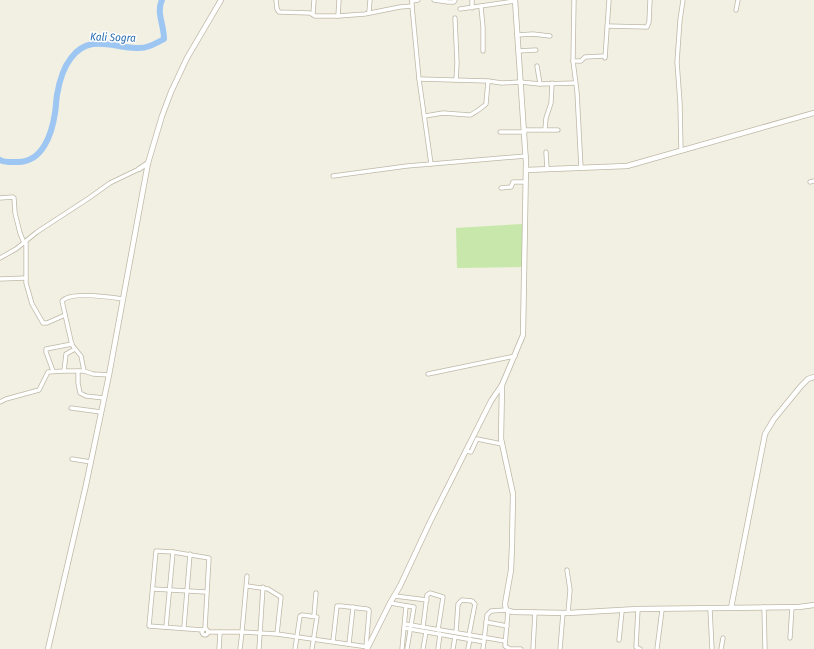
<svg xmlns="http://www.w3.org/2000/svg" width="814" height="649" font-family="'Fira Sans Condensed',sans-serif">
	<rect width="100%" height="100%" fill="#f2efe3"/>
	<path fill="#c7e8aa" d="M522,224v43l-65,1 -1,-40z"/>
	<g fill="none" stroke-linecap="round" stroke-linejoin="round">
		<path stroke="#9dc7f2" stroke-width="6" d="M0,160c5,3 12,2 18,2 25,0 34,-29 37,-49 1,-6 1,-12 2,-18 2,-12 6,-27 14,-37 18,-24 40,-11 65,-10 10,1 19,-4 28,-9 0,-14 -8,-27 -2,-39"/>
		<defs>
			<g id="minor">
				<path d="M276,0l1,9 2,3 31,1 5,3h23l27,-2 35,-7 12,-1v-6"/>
				<path d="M434,0l14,2h6l1,-2"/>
				<path d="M472,0v8"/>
				<path d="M574,0l-1,61 4,31 4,76"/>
				<path d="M412,1l6,-1"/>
				<path d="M412,6l7,73 12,85 95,-8"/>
				<path d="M481,7l2,20v24"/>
				<path d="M460,9l55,-8"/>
				<path d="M736,10l2,-10"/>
				<path d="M369,12l1,-12"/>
				<path d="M313,14l1,-14"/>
				<path d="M338,16l1,-16"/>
				<path d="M455,18l2,45 -1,17"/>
				<path d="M607,26l40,1 2,-5 1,-22"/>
				<path d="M517,35l16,-1 17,2"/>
				<path d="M518,51l18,-1"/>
				<path d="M605,58l4,-58"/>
				<path d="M573,61h8l4,-4 20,-1"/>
				<path d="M537,66l3,18"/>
				<path d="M419,79l69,2"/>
				<path d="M425,116l18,-3 27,2c3,-1 13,-8 16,-11l2,-23 14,2 18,-1 20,2 35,-1"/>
				<path d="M545,129l1,-11 5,-15 1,-20"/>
				<path d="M525,130h33"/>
				<path d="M500,132h25"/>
				<path d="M681,151l-1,-48 -3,-41 3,-42 3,-20"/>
				<path d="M546,152l1,17"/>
				<path d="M333,176l74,-10 24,-2"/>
				<path d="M810,182l4,-1"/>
				<path d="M501,188l10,-1 2,-5h12"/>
				<path d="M0,198l13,-1 1,1 1,15 5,20 4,10"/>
				<path d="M26,241v42l6,21 11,19h4l18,-8"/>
				<path d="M0,258l16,-9 21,-17 52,-34 21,-15 29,-14"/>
				<path d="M0,279l26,-1"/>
				<path d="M53,371l-7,-19v-3l26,-5"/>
				<path d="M64,371h20"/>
				<path d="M78,371v12l2,10 6,3 18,2"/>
				<path d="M428,374l87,-18"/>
				<path d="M109,375l-16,-1 -9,-3 -3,-15 -9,-11 -1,-4 -9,-40c9,-10 48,-4 61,-2"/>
				<path d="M0,402l6,-3 33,-9 9,-18 16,-1 2,-17 9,-5"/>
				<path d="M71,408l30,4"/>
				<path d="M466,451l5,1 6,-13 25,5"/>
				<path d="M72,459l19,3"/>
				<path d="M567,570l3,20 -2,23"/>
				<path d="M247,576l-5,56 35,2 91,13"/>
				<path d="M247,586l21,3 13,8 -4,37"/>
				<path d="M153,589l53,3"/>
				<path d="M395,596l32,4"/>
				<path d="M390,603l24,4 -7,42"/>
				<path d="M764,607l1,42"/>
				<path d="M638,609l-2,38 4,2"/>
				<path d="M710,609l2,40"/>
				<path d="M508,611l-3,35 5,3h11"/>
				<path d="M314,616l2,-23"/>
				<path d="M486,622l21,4"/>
				<path d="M405,624l100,17"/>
				<path d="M166,627l7,-75"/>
				<path d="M184,627l6,-73"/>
				<path d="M423,627l4,-32 3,-2 13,4 -5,33"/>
				<path d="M404,628l80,14"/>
				<circle cx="205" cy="632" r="3"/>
				<path d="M203,630l-54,-4 7,-75 17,1 36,6 -4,70"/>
				<path d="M208,632h34l-2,17"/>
				<path d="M456,632l2,-28 4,-4 10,1 3,3 -6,31"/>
				<path d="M790,638l2,-31"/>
				<path d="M619,640l3,-29"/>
				<path d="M333,641l4,-35h4l26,3 2,1v3l-3,34"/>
				<path d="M349,644l4,-37"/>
				<path d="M219,649l1,-17"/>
				<path d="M259,649l4,-62"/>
				<path d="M295,649l5,-33 2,-1 15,2 -5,32"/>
				<path d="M402,649l4,-43"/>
				<path d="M423,649l3,-17"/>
				<path d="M438,649l2,-15"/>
				<path d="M453,649l2,-12"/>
				<path d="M468,649l2,-10"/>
				<path d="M483,649l4,-34 4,-4 15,-1"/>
				<path d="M533,649l2,-37"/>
				<path d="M560,649l3,-36"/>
				<path d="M657,649l5,-39"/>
				<path d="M721,649l2,-11"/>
			</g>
			<g id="tertiary">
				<path d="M139,169l9,-6"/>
				<path d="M526,170l101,-4 187,-53"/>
				<path d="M502,385l-1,54 12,55 -1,51 -1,25 -6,34 1,6 7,2 55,1 70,-4 161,-2 15,-2"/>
				<path d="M731,608l34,-174 9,-15 27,-33 7,-7 6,-2"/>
				<path d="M48,649l38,-164 23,-110 39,-212 14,-47 9,-24 16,-34 34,-58"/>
				<path d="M367,649l23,-46 10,-17 30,-64 61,-121 11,-16 21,-50 3,-172 -11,-163"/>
			</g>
		</defs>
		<use href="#minor" stroke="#beb8a6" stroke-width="5"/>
		<use href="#tertiary" stroke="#beb8a6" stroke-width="6"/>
		<use href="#minor" stroke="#fff" stroke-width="3.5"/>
		<use href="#tertiary" stroke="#fff" stroke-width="4.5"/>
	</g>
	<g text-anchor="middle" stroke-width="3" stroke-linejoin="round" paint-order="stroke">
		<g font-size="11" font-style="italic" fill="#2a6db2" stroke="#fff">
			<text transform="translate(113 37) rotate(2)" y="4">Kali Sogra</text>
		</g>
	</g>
</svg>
